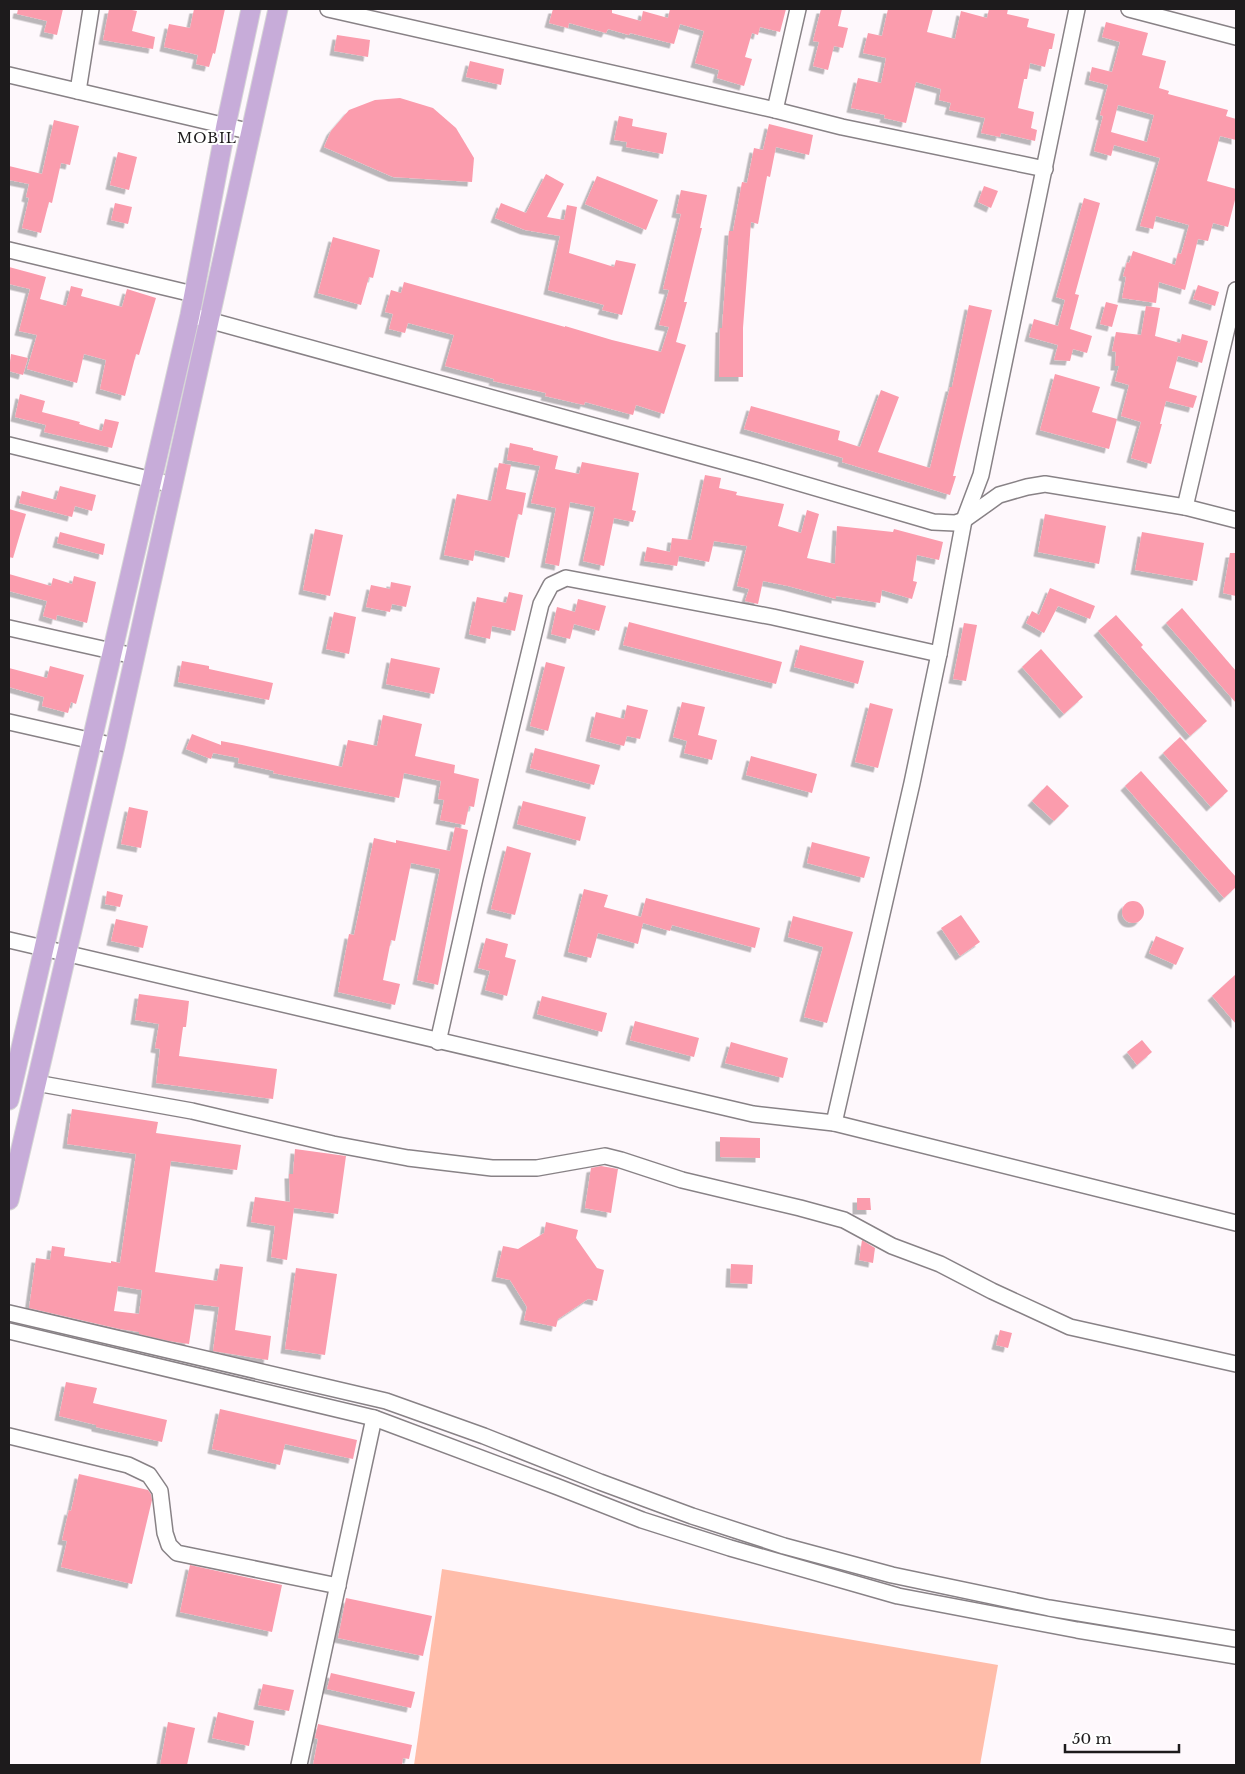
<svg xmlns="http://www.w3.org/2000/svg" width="1245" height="1774" font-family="'Libre Baskerville',serif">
	<defs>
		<filter id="shadow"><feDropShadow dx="-4.5" dy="4.5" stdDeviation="0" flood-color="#0004"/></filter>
	</defs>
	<rect width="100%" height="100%" fill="#fef8fc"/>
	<path fill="#ffbdaa" d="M442,1569l556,96 -18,100h-566z"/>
	<g fill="#fb9cad" fill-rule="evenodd" filter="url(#shadow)">
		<path d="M18,9h45l-6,26 -13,-3 3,-11 -30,-7z"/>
		<path d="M109,9h18l10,2 -5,20 23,6 -2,12 -50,-9z"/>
		<path d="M194,9h31l-10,45 -2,-1 -4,14 -13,-3 2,-9 -34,-8 5,-23 21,4z"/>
		<path d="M553,9h53l6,1v3l29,8 2,-10 25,7 2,-9h116l-6,23 -20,-5 -2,8 -6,-2 -7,24 7,2 -8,27 -27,-8 2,-8 -24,-7 9,-32 -24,-7 -6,20 -44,-11 -1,2 -21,-6 -2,4 -37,-10 -1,5 -19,-5z"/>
		<path d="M821,9h21l-4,17 10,2 -5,20 -9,-2 -6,24 -15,-4 6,-24 -6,-1z"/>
		<path d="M888,9h45l-6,23 28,7 6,-28 26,7 2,-9h19l-1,5 22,5 -2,8 28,7 -3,15h-3l-4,18 -15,-4 -3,16h-3l-6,29 16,4 -3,16 6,2 -2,11 -34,-8 -1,4 -19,-4 4,-15 -36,-8 2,-7 -12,-3 2,-11 -25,-7 -10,41 -22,-5 1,-3 -34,-7 7,-30 23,5 5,-25 -23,-5 5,-20 14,3z"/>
		<path d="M1106,22l42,11 -6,22 24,6 -7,27 10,3 -1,3 60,16 -2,6 10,3v21l-16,-4 -13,45 29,8v7l-8,31 -15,-4 -5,18 -10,-2 -13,51 -26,-8 -3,21 -34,-5 4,-21 -3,-1 4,-14 2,1 4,-12 42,14 3,-12 3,1 8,-29 -33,-9 -3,13 -13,-3 20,-68 -46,-13 -3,11 -17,-5 9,-35 -3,-1 8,-30 -19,-5 3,-13 20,5 8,-30 -18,-5zM1118,105l36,10 -7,27 -36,-10z"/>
		<path d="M337,35l33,5 -2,17 -34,-6z"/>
		<path d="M470,61l34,8 -3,16 -35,-8z"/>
		<path d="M400,98l33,10 23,20 18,30 -2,24 -79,-5 -69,-30 7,-16 18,-21 26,-10z"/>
		<path d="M619,116l14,3 -1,7 35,7 -4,21 -37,-7 1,-5 -13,-2z"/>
		<path d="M54,120l25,6 -9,39 -9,-2 -9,40 -3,-1 -8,31 -19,-5 7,-30 -3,-1 3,-13 -20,-4v-14l33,8z"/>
		<path d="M769,124l44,11 -4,20 -33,-8 -6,30 -3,-1 -9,48 -7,-2 -8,106v49h-24l1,-49h2l7,-97h4l9,-49 5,1 7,-35 9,2z"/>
		<path d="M118,152l19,5 -8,33 -19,-5z"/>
		<path d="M546,174l18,10 -17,33 17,3 3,-15 10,2 -8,46 45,14 2,-7 20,4 -14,51 -20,-5 2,-5 -56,-15 12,-54 -35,-6 -30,-12 6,-15 25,10z"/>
		<path d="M597,176l61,24 -12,30 -61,-26z"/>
		<path d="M984,186l14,5 -7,17 -13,-6z"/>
		<path d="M681,190l26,5 -7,33h2l-18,74h3l-11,40 10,3 -22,69 -28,-9 -3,10 -48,-13 -1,3 -39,-9 1,-3 -53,-12 1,-2 -49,-13 9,-31 -46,-12 -3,10 -16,-4 4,-15 -8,-2 6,-22 10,3 3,-11 161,45v-1l47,14 49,12 8,-25 -10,-2 10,-35 -6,-1 18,-75 -5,-1z"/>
		<path d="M1084,198l16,5 -25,91 4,1 -9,34 22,7 -5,17 -14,-4 -3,12 -16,-1 4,-15 -29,-8 5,-18 24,7 7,-26 -9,-3z"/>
		<path d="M115,203l17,4 -4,17 -17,-4z"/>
		<path d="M333,237l47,13 -7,28 -4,-1 -8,28 -43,-12z"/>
		<path d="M9,267l37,10 -6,22 26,7 5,-20 12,3 -2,7 41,11 5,-18 29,9 -17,57 -3,-1 -11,42 -25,-7 6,-29 -22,-6 -7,29 -50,-14 10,-34 -18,-4 11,-42 -21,-5z"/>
		<path d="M1198,285l21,7 -4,14 -22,-7z"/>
		<path d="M1106,302l12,3 -6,22 -12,-3z"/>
		<path d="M969,305l23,5 -39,166h3l-6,19 -108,-33 1,-4 -99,-29 7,-23 89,25 -2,9 22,7 21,-57 18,7 -21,55 52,16 20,-81h2z"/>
		<path d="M1146,306l14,2 -5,28 25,7 2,-9 26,7 -6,22 -24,-7 -9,32 28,8 -4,12 -27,-7 -6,23h2l-11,40 -20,-6 10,-36 -20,-6 8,-31 -14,-4 4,-15h-4l1,-14 -4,-1 4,-19 25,3z"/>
		<path d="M11,354l17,4 -5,17 -14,-4z"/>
		<path d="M1055,374l45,13 -8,25 25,7 -8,30 -69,-19z"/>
		<path d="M20,394l25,7 -3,11 38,10 -1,2 23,7 3,-12 14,3 -7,26 -68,-16 2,-7 -31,-8z"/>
		<path d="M510,443l23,5v2l25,6 -3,13 24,5 3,-12 57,11 -7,37 4,1 -3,11 -19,-4 -10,48 -21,-5 12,-54 -25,-5 -11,64 -14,-3 11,-55 -25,-5 9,-37 -33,-6z"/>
		<path d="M499,463l12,2 -5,24 20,4 -4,22 -4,-1 -9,44 -34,-8 -2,11 -29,-6 13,-61 34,7z"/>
		<path d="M705,475l16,3 -2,10 18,4 -1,3 48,9 -6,22 23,7 6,-23 12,4 -12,44 28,6 2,-38 56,6 1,-3 49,13 -4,18 -22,-5 -4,26 4,1 -5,17 -30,-9 -2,13 -44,-7v3l-48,-13 -25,-5 -5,23 -13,-3 4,-12 -12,-3 10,-40 -33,-5 -5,21 -30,-6 -2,10 -33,-5 3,-14 23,5 2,-14 19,2z"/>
		<path d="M60,486l36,9 -4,16 -17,-5 -3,11 -53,-14 3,-12 34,9z"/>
		<path d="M9,509l17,5 -13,44 -4,-1z"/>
		<path d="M1045,514l61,12 -7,38 -61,-12z"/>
		<path d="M315,529l28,6 -13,61 -27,-6z"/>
		<path d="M60,532l45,12 -2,11 -46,-12z"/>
		<path d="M1142,532l62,11 -7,38 -62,-11z"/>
		<path d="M1230,553h6v43l-13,-3z"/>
		<path d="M9,574l42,12 2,-8 19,6 2,-8 22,6 -9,41 -30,-8 -1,5 -13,-4 4,-15 -38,-10z"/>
		<path d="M391,582l20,4 -5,21 -14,-3 -2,8 -24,-5 5,-22 19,4z"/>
		<path d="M1050,588l45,18 -5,13 -32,-13 -14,27 -18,-10 6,-12 7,4z"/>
		<path d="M509,592l14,3 -8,36 -23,-5 -2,13 -21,-5 8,-37 29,6z"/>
		<path d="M578,599l28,7 -7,25 -25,-7 -4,15 -19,-5 6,-27 18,5z"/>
		<path d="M1182,608l54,63v32l-70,-80z"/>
		<path d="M334,612l22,5 -7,37 -23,-5z"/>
		<path d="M1116,615l27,30 -2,2 66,74 -17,15 -92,-105z"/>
		<path d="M629,622l153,40 -6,22 -153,-39z"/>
		<path d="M964,623l13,2 -11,56 -13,-2z"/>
		<path d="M800,645l64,16 -6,23 -64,-17z"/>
		<path d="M1041,649l42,48 -19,17 -42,-47z"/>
		<path d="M391,658l49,10 -6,26 -48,-10z"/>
		<path d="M182,661l27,5v3l64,14 -4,17 -91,-18z"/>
		<path d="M546,662l19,5 -17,64 -18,-5z"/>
		<path d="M50,666l34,9 -8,29 -5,-2 -3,11 -26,-7 2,-9 -35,-10v-19l38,10z"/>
		<path d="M682,702l23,5 -7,28 19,5 -5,20 -28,-7 3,-12 -14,-4z"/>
		<path d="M870,703l23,6 -15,59 -23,-6z"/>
		<path d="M627,705l21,5 -8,29 -13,-3 -3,10 -34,-9 6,-25 28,7z"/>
		<path d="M383,715l39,9 -7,32 40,9 -1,8 25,6 -5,28 -5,-1 -4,19 -25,-5 4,-20 -6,-1 3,-18 -37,-8 -5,25 -126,-25 1,-2 -36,-8 1,-5 -26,-5 -2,6 -25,-10 6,-15 29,11v-4l21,4 100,22 6,-27 29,6z"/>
		<path d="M1180,737l48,54 -17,16 -48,-54z"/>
		<path d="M535,748l65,17 -6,20 -64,-17z"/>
		<path d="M751,756l66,18 -5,19 -66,-18z"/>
		<path d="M1141,771l95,106v10l-12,11 -99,-112z"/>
		<path d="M1047,785l22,21 -15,15 -22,-20z"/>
		<path d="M523,801l63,16 -6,24 -63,-17z"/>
		<path d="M129,807l19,4 -7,37 -20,-4z"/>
		<path d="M455,827l13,3 -30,155 -21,-5 23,-111 -29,-6 -16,78 -4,-1 -8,40 17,4 -5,21 -57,-13 11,-58 5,1 20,-97 22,5v-3l54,11z"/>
		<path d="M812,842l58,15 -6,21 -57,-15z"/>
		<path d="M507,846l24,7 -16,62 -24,-6z"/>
		<path d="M584,889l24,6 -4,12 37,10 5,-19 114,30 -5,20 -83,-23 -2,6 -27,-8 -5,21 -40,-11 -7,25 -23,-6z"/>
		<path d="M107,891l16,4 -3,12 -15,-3z"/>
		<circle cx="1133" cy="912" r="11"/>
		<path d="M961,915l19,27 -20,14 -19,-28z"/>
		<path d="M793,916l60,16 -26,91 -23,-6 19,-70 -35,-10z"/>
		<path d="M116,919l32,7 -5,22 -32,-7z"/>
		<path d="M1156,936l28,12 -8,17 -27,-12z"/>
		<path d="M486,938l22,6 -3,13 11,3 -9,36 -22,-6 5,-19 -12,-3z"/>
		<path d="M1236,974v50l-24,-28z"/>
		<path d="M139,994l50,7 -3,26h-3l-4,29 98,13 -4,30 -117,-16 4,-34 -5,-1 4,-24 -24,-4z"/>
		<path d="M542,996l65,17 -5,19 -65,-18z"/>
		<path d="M635,1021l64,17 -5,19 -64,-17z"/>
		<path d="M1142,1040l10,12 -15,13 -10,-13z"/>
		<path d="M731,1042l57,16 -5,20 -58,-15z"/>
		<path d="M72,1109l86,13 -2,11 85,12 -4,25 -66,-9 -16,111 62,9 3,-17 23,3 -8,63 36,6 -3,24 -55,-9 6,-44 -24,-3 -6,40 -20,-3 -30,-7v-2l-19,-3 -91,-21 7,-50 14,2 2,-14 13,2 -1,8 47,7v-2l9,2 16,-109 -69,-10zM118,1286l24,4 -3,24 -25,-3z"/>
		<path d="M720,1137l40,1v20l-40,-1z"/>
		<path d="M295,1149l51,7 -8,58 -44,-6 -7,52 -16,-3 4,-31 -24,-4 4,-25 35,5 -1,-28h4z"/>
		<path d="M601,1166l17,3 -7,44 -26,-5 6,-40z"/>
		<path d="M857,1198h13l1,12h-14z"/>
		<path d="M546,1222l32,8 -2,8 21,30 7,2 -7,31 -9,-2 -30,20 -2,8 -32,-7 3,-13 -17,-27 -14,-3 7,-31 15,3 26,-16z"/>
		<path d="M862,1240l13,8 -2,15 -14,-3z"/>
		<path d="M731,1264l22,1 -1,19 -22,-1z"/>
		<path d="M296,1268l41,6 -12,81 -40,-6z"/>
		<path d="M1000,1330l12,3 -4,15 -12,-3z"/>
		<path d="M66,1382l31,6 -4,15 74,17 -5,22 -66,-15v-2l-37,-9z"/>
		<path d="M220,1409l137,31 -4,19 -68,-15 -5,21 -68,-16z"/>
		<path d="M79,1474l69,16 3,4 1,6 -20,84 -71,-17 6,-26 -5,-1 7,-30 2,1z"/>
		<path d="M190,1565l92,20 -10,47 -92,-20z"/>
		<path d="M346,1598l86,18 -9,40 -85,-18z"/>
		<path d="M331,1673l84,19 -4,16 -84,-19z"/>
		<path d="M263,1684l31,6 -5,21 -31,-6z"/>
		<path d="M218,1712l36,9 -5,25 -37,-8z"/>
		<path d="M168,1722l27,6 -8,37h-27z"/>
		<path d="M318,1724l94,21 -3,14 -6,-1 -1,7h-89l5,-26 -3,-1z"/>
	</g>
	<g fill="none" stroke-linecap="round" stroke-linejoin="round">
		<defs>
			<g id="minor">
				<path d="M328,9l447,101 67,17 203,42"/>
				<path d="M1129,9l107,28"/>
				<path d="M9,75l243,57"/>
				<path d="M78,91l13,-82"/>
				<path d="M775,110l23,-101"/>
				<path d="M9,250l184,44"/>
				<path d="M190,315l568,156 175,51 22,1 9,-3 35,-25 28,-8 18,-3 140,23 51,13"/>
				<path d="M9,445l164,40"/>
				<path d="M1185,507l51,-217"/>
				<path d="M9,628l125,28"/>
				<path d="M9,722l106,24"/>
				<path d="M9,940l744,174 81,9 402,100"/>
				<path d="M438,1042l37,-164 66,-274 10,-19 15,-7 207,39 166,37"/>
				<path d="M36,1083l156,28 141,33 75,14 84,10h45l68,-12 16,4 61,20 118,28 44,12 48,26 48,18 52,27 78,36 166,37"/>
				<path d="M834,1123l78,-340 27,-129 25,-134 17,-45 96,-466"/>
				<path d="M9,1313l377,88 98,35 116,46 92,34 92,30 108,29 157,33 187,31"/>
				<path d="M9,1331l365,87 184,69 84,33 88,28 168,48 179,34 159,26"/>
				<path d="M9,1436l119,29 21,10 11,16 5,42 4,12 8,8 161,33"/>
				<path d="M299,1765l75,-347"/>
			</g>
			<g id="major">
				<path d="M9,1100l181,-785 36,-190 25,-116"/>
				<path d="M9,1200l106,-454 163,-737"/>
			</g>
		</defs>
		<use href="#minor" stroke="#888286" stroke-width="18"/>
		<use href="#major" stroke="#d6d6d6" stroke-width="21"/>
		<use href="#minor" stroke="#fff" stroke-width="15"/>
		<use href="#major" stroke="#c7acd9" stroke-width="19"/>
	</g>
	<g text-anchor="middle" stroke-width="4" stroke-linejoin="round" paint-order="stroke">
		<g font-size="14" letter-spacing="1" fill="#1d1b1c" stroke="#fff">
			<text x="207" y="143">MOBIL</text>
		</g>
	</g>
	<rect width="1245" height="1774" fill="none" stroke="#1d1b1c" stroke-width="20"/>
	<path d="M1065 1744v8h114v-8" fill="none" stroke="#1d1b1c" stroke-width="2.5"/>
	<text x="1072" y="1744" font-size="15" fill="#1d1b1c" stroke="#ffffff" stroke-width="4" paint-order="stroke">50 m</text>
</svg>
